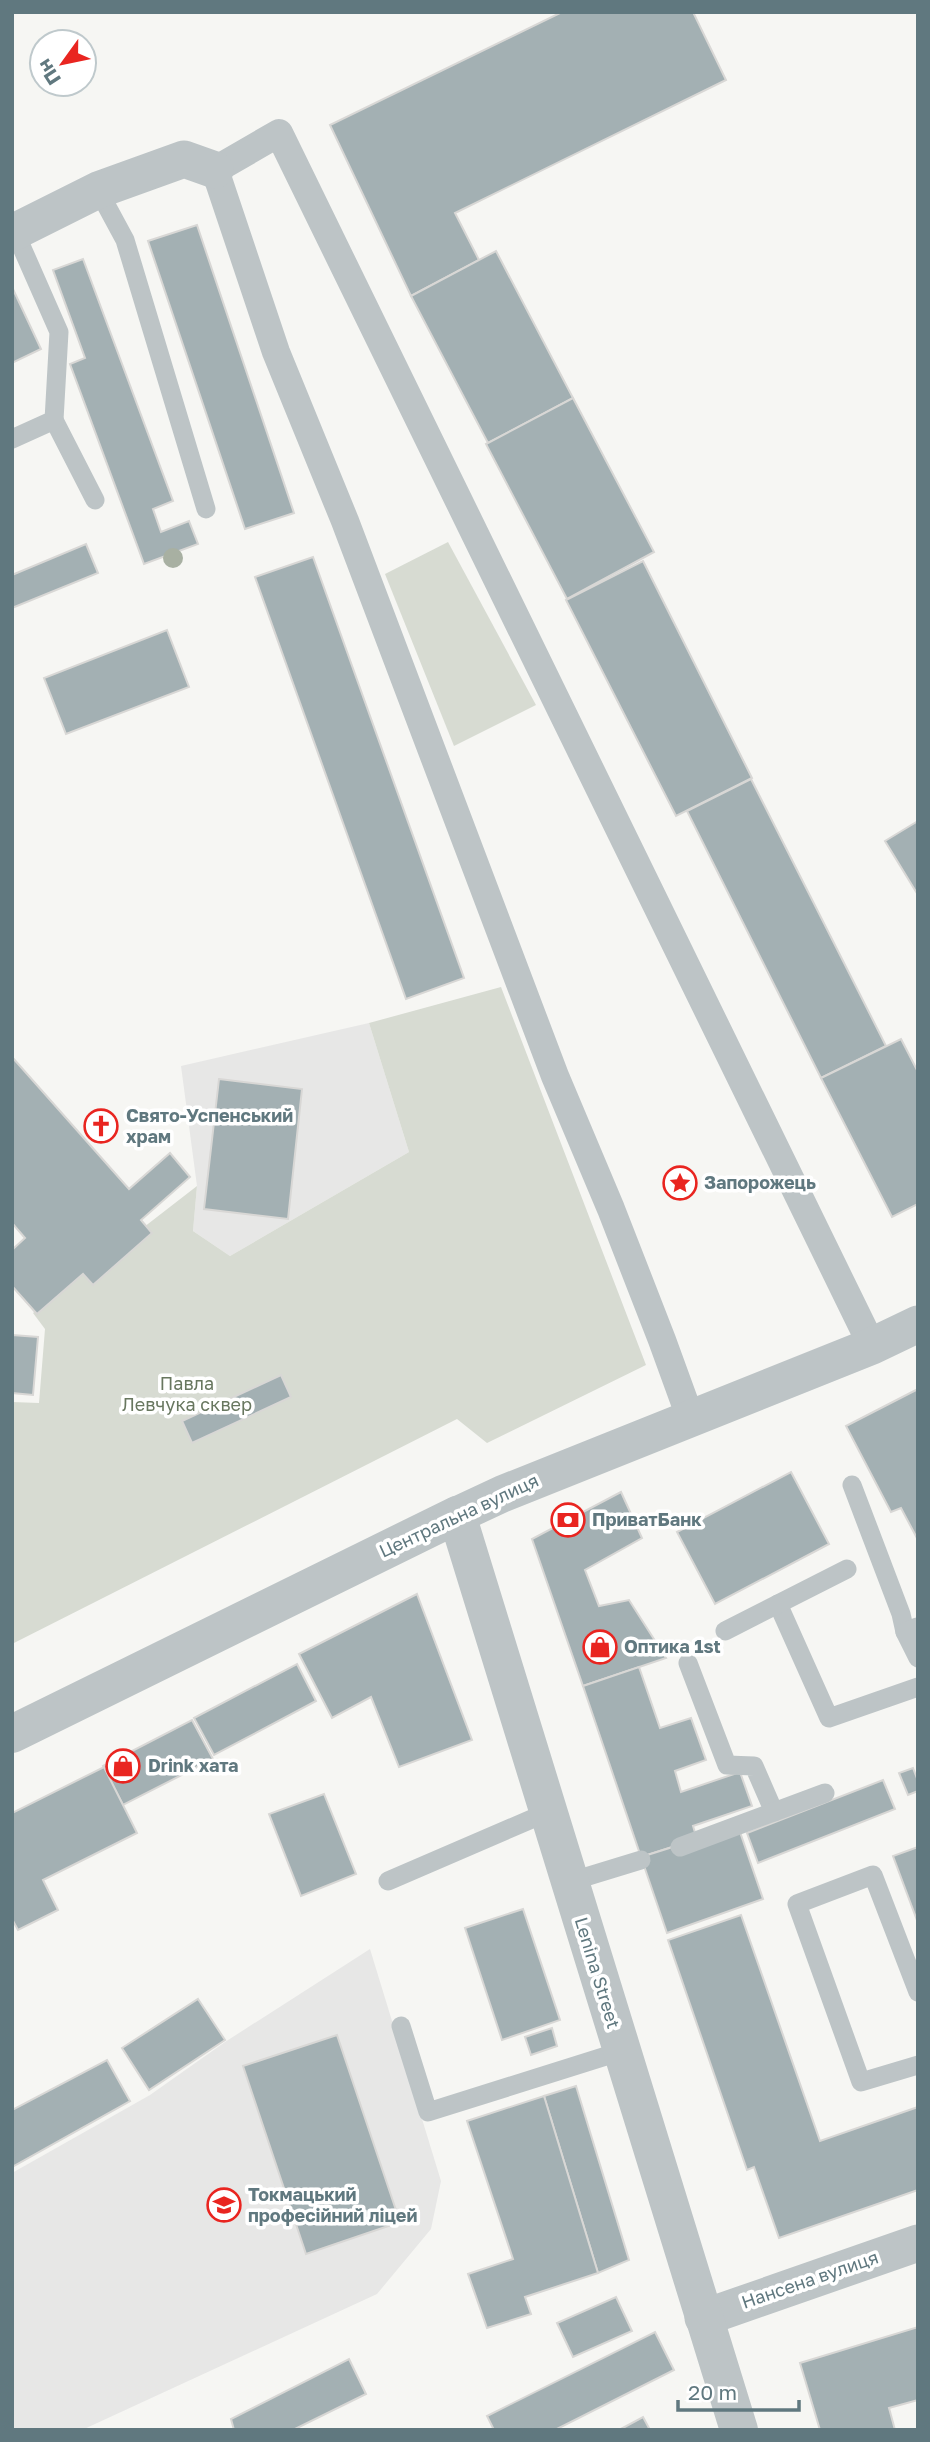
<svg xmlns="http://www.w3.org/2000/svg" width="930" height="2442" font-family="'Golos Text',sans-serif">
	<rect width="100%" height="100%" fill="#f6f6f3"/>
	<g fill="#e7e7e6">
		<path d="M369,1023l40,129 -179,104 -37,-25 4,-45 -16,-120z"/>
		<path d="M370,1949l71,232 -10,48 -54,65 -295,136h-70v-257l138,-78 75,-53z"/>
	</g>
	<g fill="#d7dbd2">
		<path d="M448,542l88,163 -82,41 -69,-172z"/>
		<path d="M501,987l145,378 -159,78 -30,-24 -445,225v-242l27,1 6,-74 -12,-16 164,-127 -4,45 37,25 179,-104 -40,-129z"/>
	</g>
	<g fill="#a3b0b3" stroke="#d8d7d5" stroke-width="2">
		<path d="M562,12h131l33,68 -271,133 24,47 -68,36 -81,-171z"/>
		<path d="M197,225l97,288 -49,16 -97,-288z"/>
		<path d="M496,251l77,147 -85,45 -77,-147z"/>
		<path d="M83,259l90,242 -20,8 8,23 28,-11 9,23 -54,20 -74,-200 15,-6 -32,-88z"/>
		<path d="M12,287l29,62 -29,14z"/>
		<path d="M573,398l81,154 -87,47 -81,-155z"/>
		<path d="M86,544l12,29 -86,35v-33z"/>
		<path d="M313,557l151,421 -58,21 -151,-422z"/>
		<path d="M643,561l109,217 -76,38 -110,-216z"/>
		<path d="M167,630l22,57 -123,47 -22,-56z"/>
		<path d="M751,779l135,267 -65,32 -134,-267z"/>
		<path d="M918,821v74l-33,-54z"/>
		<path d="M901,1039l17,33v132l-26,13 -71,-139z"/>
		<path d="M12,1057l117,132 41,-36 20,24 -49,43 11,13 -59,52 -10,-11 -46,40 -25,-28v-36l13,-12 -13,-15z"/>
		<path d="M219,1079l83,10 -14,130 -84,-10z"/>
		<path d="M12,1335l26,2 -5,58 -21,-2z"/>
		<path d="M281,1375l10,22 -99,46 -10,-22z"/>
		<path d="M918,1389v151l-17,-32 -10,4 -45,-86z"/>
		<path d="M791,1472l38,72 -114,60 -38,-72z"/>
		<path d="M621,1492l21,46 -57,32 14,36 30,-6 37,58 -83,28 -51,-147z"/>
		<path d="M417,1594l55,146 -73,27 -28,-70 -39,21 -33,-64z"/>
		<path d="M297,1664l19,37 -102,54 -20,-37z"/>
		<path d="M639,1667l21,61 31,-10 15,42 -31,11 6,21 59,-20 12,34 -59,20 4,13 -56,18 -58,-171z"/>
		<path d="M192,1720l21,39 -90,46 -20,-39z"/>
		<path d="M104,1767l33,66 -94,47 15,30 -40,20 -6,-11v-106z"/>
		<path d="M913,1768l5,13v10l-10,4 -9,-22z"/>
		<path d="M883,1780l12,29 -137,54 -11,-30z"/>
		<path d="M324,1794l32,80 -55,22 -32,-82z"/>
		<path d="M740,1832l23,67 -96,34 -26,-76 38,-12z"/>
		<path d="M918,1847v76l-25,-67z"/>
		<path d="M523,1909l37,111 -58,20 -37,-112z"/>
		<path d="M741,1915l79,226 98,-34v83l-139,48 -25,-71 -7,3 -79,-230z"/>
		<path d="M198,1999l27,41 -76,50 -27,-42z"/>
		<path d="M552,2028l5,18 -26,9 -6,-18z"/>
		<path d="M337,2035l63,187 -94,32 -63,-188z"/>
		<path d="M107,2060l23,41 -118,66v-57z"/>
		<path d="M576,2086l53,174 -31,13 -54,-177z"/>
		<path d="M544,2096l54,177 -73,24 6,17 -44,14 -19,-54 45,-15 -46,-138z"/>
		<path d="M616,2297l16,34 -59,26 -16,-34z"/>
		<path d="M918,2327v73l-29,8 6,22h-75l-20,-67z"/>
		<path d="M655,2332l19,38 -119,60h-61l-7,-14z"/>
		<path d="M349,2359l17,35 -73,36h-59l-3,-11z"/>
		<path d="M643,2417l7,13h-31z"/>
	</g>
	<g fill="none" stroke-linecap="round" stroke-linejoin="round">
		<g stroke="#bdc4c6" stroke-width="19">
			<path d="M98,190l27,50 81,269"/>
			<path d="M54,420l41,80"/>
			<path d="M12,439l42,-19 5,-88 -44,-100"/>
			<path d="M852,1485l49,129 4,18"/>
			<path d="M778,1604l51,114 89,-31"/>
			<path d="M917,1627l-12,5 13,26"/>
			<path d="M725,1631l122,-62"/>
			<path d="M688,1663l39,102 27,1 20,46"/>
			<path d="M680,1847l145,-54"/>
			<path d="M388,1881l160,-69"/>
			<path d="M569,1882l72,-22"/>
			<path d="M918,1992l-45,-117 -76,29 64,178 57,-17"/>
			<path d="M401,2026l27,86 194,-61"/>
		</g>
		<path stroke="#bdc4c6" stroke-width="28" d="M690,1417l-28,-77 -51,-131 -56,-133 -210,-555 -69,-169 -61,-182 64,-37 593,1213"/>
		<g stroke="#bdc4c6" stroke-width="37">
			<path d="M12,233l86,-43 86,-31 31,11"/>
			<path d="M457,1515l45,-21 370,-148 46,-22"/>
			<path d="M703,2318l215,-75"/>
		</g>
		<path stroke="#bdc4c6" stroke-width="38" d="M12,1734l445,-219 282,915"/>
	</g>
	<circle fill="#a8b0a2" cx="173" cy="558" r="10"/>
	<defs>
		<symbol id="church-ring" viewBox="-11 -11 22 22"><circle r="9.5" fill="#fff" stroke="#e92520" stroke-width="1.5"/><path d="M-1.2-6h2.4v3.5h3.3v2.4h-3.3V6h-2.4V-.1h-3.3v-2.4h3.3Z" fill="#e92520"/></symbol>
		<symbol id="sight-ring" viewBox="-11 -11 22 22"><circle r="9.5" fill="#fff" stroke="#e92520" stroke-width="1.5"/><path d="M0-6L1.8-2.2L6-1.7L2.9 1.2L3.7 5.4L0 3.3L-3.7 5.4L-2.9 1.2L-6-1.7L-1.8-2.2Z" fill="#e92520"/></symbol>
		<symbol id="bank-ring" viewBox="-11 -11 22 22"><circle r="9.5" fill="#fff" stroke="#e92520" stroke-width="1.5"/><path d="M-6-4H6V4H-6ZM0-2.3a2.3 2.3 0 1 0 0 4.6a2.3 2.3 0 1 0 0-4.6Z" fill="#e92520"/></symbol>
		<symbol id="shop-ring" viewBox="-11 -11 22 22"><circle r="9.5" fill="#fff" stroke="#e92520" stroke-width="1.5"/><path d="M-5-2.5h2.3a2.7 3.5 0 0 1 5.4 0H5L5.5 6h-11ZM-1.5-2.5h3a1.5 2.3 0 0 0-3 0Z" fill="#e92520"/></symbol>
		<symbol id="university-ring" viewBox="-11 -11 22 22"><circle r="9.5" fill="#fff" stroke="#e92520" stroke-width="1.5"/><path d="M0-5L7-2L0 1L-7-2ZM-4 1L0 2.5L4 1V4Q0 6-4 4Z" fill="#e92520"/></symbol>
	</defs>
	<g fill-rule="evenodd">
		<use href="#church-ring" x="82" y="1107" width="38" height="38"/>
		<use href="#sight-ring" x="661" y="1164" width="38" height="38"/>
		<use href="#bank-ring" x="549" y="1501" width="38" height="38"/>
		<use href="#shop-ring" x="581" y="1628" width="38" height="38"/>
		<use href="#shop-ring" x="104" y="1747" width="38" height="38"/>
		<use href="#university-ring" x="205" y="2186" width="38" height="38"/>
	</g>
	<g text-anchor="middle" stroke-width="7" stroke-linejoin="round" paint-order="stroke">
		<g font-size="18" font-weight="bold" fill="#60787f" stroke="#fff" text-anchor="start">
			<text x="126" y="1122">Свято-Успенський<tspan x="126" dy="21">храм</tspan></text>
			<text x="704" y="1189">Запорожець</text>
			<text x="592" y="1526">ПриватБанк</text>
			<text x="624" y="1653">Оптика 1st</text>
			<text x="148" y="1772">Drink хата</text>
			<text x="248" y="2201">Токмацький<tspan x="248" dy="21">професійний ліцей</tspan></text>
		</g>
		<g font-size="18" fill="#68775f" stroke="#fff">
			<text x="187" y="1390">Павла<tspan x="187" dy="21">Левчука сквер</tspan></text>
		</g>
		<g font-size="18" fill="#60787f" stroke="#fff">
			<text transform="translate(459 1516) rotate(-25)" y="6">Центральна вулиця</text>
			<text transform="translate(597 1973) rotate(73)" y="6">Lenina Street</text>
			<text transform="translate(810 2280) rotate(-19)" y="6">Нансена вулиця</text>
		</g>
	</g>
	<rect width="930" height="2442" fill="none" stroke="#60787f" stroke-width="28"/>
	<g transform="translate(63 63) rotate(237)"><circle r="33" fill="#ffffff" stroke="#bfc9cc" stroke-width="2"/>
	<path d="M0-5L12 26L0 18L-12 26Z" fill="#e92520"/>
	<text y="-10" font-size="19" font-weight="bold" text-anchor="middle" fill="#60787f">Пн</text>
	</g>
	<path d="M678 2400v10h121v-10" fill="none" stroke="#60787f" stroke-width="3.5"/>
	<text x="688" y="2400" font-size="21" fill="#60787f" stroke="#ffffff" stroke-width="5" paint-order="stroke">20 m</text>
</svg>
